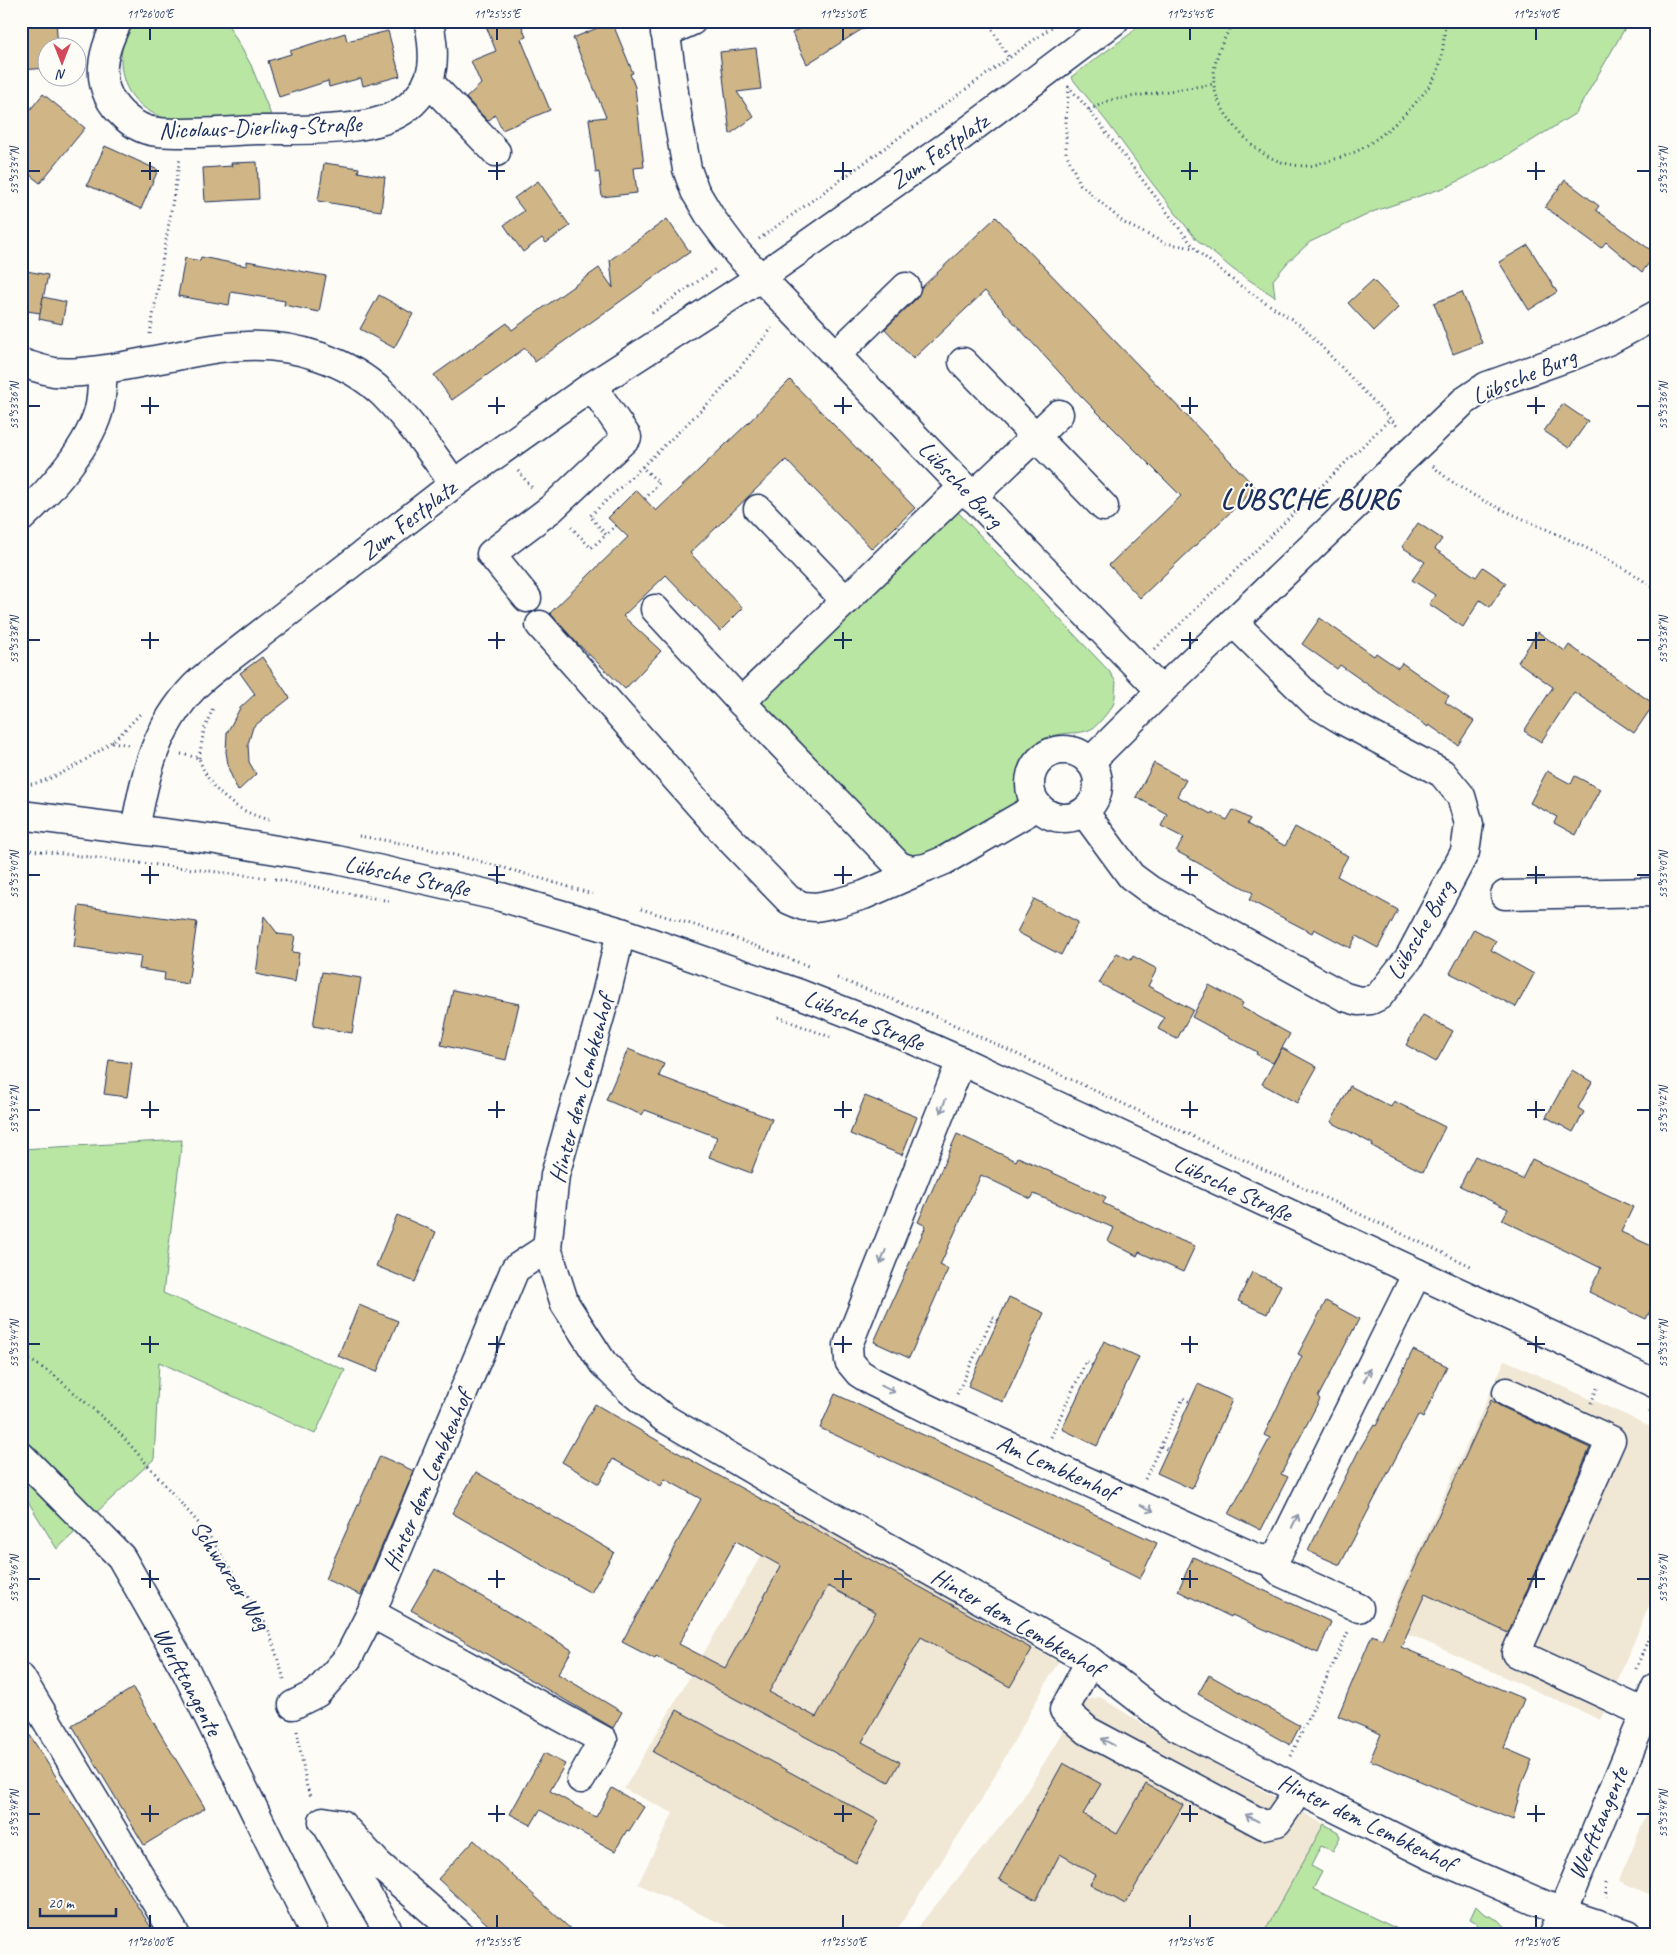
<svg xmlns="http://www.w3.org/2000/svg" width="1677" height="1955" font-family="Caveat,sans-serif">
	<rect width="100%" height="100%" fill="#fdfcf7"/>
	<filter id="ink" filterUnits="userSpaceOnUse"><feTurbulence type="fractalNoise" baseFrequency=".02" numOctaves="2"/><feDisplacementMap in="SourceGraphic" scale="10" xChannelSelector="R" yChannelSelector="G"/><feConvolveMatrix kernelMatrix="1 2 1 2 8 2 1 2 1" color-interpolation-filters="sRGB"/></filter>
	<g filter="url(#ink)">
		<g fill="#f0e7d5">
			<path d="M1505,1360l151,69v160l-55,131 -215,-96z"/>
			<path d="M789,1508l269,154 -78,140 -86,132h-151l-105,-50 35,-71 -49,-24z"/>
			<path d="M1100,1697l51,32 173,95 -61,110h-351l107,-130 58,-95 8,-9z"/>
			<path d="M1656,1791v106l-37,-16z"/>
		</g>
		<g fill="#bae6a3" stroke="#6a8a80">
			<path d="M135,21h91l25,44 20,50c-26,1 -51,3 -77,4 -9,0 -21,2 -30,-1 -20,-7 -37,-22 -41,-42 -5,-20 0,-39 12,-55z"/>
			<path d="M1142,21h487l-53,92 -64,40 -63,33 -74,25 -65,31 -22,20 -15,18 2,17 -41,-27 -38,-31 -44,-56 -45,-61 -36,-45 59,-43z"/>
			<path d="M955,509l154,162 7,11c-1,7 0,16 -3,23 -2,4 -16,21 -20,23 -10,6 -20,4 -31,6 -35,5 -54,32 -43,66l-5,8 -83,50 -26,-4 -153,-154z"/>
			<path d="M182,1140l-19,153 182,77 -30,64 -156,-72 -5,97 -97,90 -36,-59v-341z"/>
			<path d="M1324,1824l14,8 2,5 -7,14 -12,-5 -10,20 11,6 -9,17 95,45h-145z"/>
			<path d="M1476,1906l7,7 15,7 13,14h-40l6,-11 -7,-4z"/>
		</g>
		<g fill="#d0b686" stroke="#1b2f5e" fill-rule="evenodd">
			<path d="M21,21h35l2,27h-10v20l-27,2z"/>
			<path d="M484,21h36l6,16 -5,2 29,71 -48,20 -7,-15 -7,6 -22,-23 15,-14 -10,-23 25,-10z"/>
			<path d="M813,21h62l-68,43 -15,-31z"/>
			<path d="M612,22l21,51 -3,1 5,13 9,80 -10,1 3,25 -35,4 -3,-25 -3,1 -7,-54 17,-2 -33,-79z"/>
			<path d="M388,31l12,45 -37,10 -2,-8 -32,9 -1,-6 -49,16 -11,-36 23,-7 -1,-3 55,-18 2,8z"/>
			<path d="M756,48l5,41 -24,3 17,25 -24,17 -10,-82z"/>
			<path d="M43,94l42,34 -45,55 -19,-15v-47z"/>
			<path d="M105,146l53,24 -17,39 -54,-24z"/>
			<path d="M257,162l2,37 -54,3 -2,-34 29,-2 -1,-3z"/>
			<path d="M324,163l35,5 -1,4 27,5 -4,34 -63,-10z"/>
			<path d="M1565,180l34,26 -3,4 60,44 -14,18 -36,-30 -5,6 -56,-41z"/>
			<path d="M538,181l32,45 -24,17 -4,-5 -19,14 -19,-27 20,-14 -10,-13z"/>
			<path d="M996,217l260,271 -116,110 -31,-33 72,-69 -100,-100 -96,-105 -72,68 -28,-30 32,-31 4,-10z"/>
			<path d="M667,219l23,33 -155,110 -10,-14 -73,52 -18,-25 73,-52 5,7 87,-62 14,20 -3,-28z"/>
			<path d="M1528,245l29,47 -28,18 -30,-48z"/>
			<path d="M201,257l46,9v-5l79,15 -7,36 -35,-7 1,-4 -54,-9 -2,13 -51,-9 7,-38 15,3z"/>
			<path d="M21,270l27,5 -8,38 -19,-3z"/>
			<path d="M1373,280l26,27 -25,24 -26,-28z"/>
			<path d="M1462,292l20,51 -29,11 -19,-51z"/>
			<path d="M379,295l34,19 -19,34 -34,-19z"/>
			<path d="M43,297l23,5 -4,22 -23,-5z"/>
			<path d="M790,380l125,128 -43,41 -86,-89 -96,93 53,55 -23,23 -54,-56 -43,41 38,35 -36,38 -49,-47 -26,-29 78,-76 -20,-19 28,-28 20,21 92,-88z"/>
			<path d="M1563,404l25,17 -19,27 -25,-17z"/>
			<path d="M1418,523l24,16 -7,10 41,28 7,-10 23,16 -16,24 -10,-7 -17,27 -34,-23 6,-9 -23,-15 13,-18 -23,-15z"/>
			<path d="M1320,618l54,38 2,-3 22,15 4,-5 47,33 -4,6 29,19 -16,24 -29,-20 -1,2 -88,-62 -3,4 -35,-25z"/>
			<path d="M1538,632l27,19 4,-6 85,59 -20,29 -60,-41 -33,50 -17,-11 29,-44 -35,-25z"/>
			<path d="M262,657l28,41 -37,29 -5,17 1,18 7,12 -18,17 -9,-21 -3,-18 1,-19 13,-25 15,-14 -15,-21z"/>
			<path d="M1154,763l32,17 -9,16 34,18 1,-2 15,8 6,-10 17,9 -3,5 38,22 10,-19 53,29 -11,20 61,34 -20,38 -22,-12 -6,12 -36,-19 -2,4 -63,-33 4,-7 -77,-42 8,-13 -23,-12 6,-12 -31,-17z"/>
			<path d="M1547,771l24,13 4,-8 25,13 -24,46 -22,-12 3,-6 -27,-14z"/>
			<path d="M1034,899l44,23 -17,33 -44,-23z"/>
			<path d="M79,906l118,16 -9,62 -24,-4 1,-7 -26,-4 2,-13 -67,-9z"/>
			<path d="M264,916l14,18 17,2 -3,16 7,1 -4,29 -39,-8z"/>
			<path d="M1474,929l22,12 -5,9 43,24 -18,33 -66,-34z"/>
			<path d="M1117,953l14,7 2,-4 24,13 -9,17 45,24 -16,29 -19,-10 6,-11 -65,-35z"/>
			<path d="M322,972l39,6 -9,55 -39,-7z"/>
			<path d="M1209,985l34,18 -2,4 49,27 -17,29 -17,-9 1,-2 -65,-35z"/>
			<path d="M453,990l66,14 -13,56 -65,-15z"/>
			<path d="M1423,1015l30,16 -17,31 -30,-17z"/>
			<path d="M1282,1048l35,19 -20,36 -35,-19z"/>
			<path d="M628,1049l36,15 -5,12 113,43 -21,54 -42,-16 8,-20 -72,-27 -3,5 -36,-15z"/>
			<path d="M109,1060l23,3 -5,34 -23,-3z"/>
			<path d="M1572,1070l20,12 -14,26 6,4 -11,20 -27,-15z"/>
			<path d="M1350,1086l41,21 3,-6 51,26 -22,45 -51,-26 1,-2 -42,-22z"/>
			<path d="M865,1096l52,21 -15,38 -52,-21z"/>
			<path d="M957,1134l59,27 2,-4 88,40 -3,6 69,34 23,9 -12,26 -44,-20 -2,4 -29,-15 6,-13 -80,-34 -3,5 -50,-24 -41,90 8,4 -39,89 -35,-16 52,-116 -8,-4z"/>
			<path d="M1475,1156l47,23 10,-20 101,48 -12,25 35,16v51l-10,20 -57,-27 12,-24 -99,-48 6,-11 -48,-23z"/>
			<path d="M397,1215l39,17 -21,50 -39,-16z"/>
			<path d="M1252,1272l29,13 -14,29 -29,-13z"/>
			<path d="M1009,1297l35,16 -41,89 -35,-16z"/>
			<path d="M1326,1301l33,18 -41,78 2,2 -39,75 7,3 -27,53 -32,-16 41,-76 -6,-3 38,-79 -4,-2z"/>
			<path d="M359,1305l39,16 -21,51 -39,-16z"/>
			<path d="M1104,1341l35,16 -42,89 -35,-17z"/>
			<path d="M1413,1350l34,16 -24,52 -5,-3 -78,150 -32,-14 51,-101 15,-25 2,1z"/>
			<path d="M1198,1384l34,16 -40,89 -35,-16z"/>
			<path d="M835,1394l322,149 -17,36 -32,-16 1,-2 -289,-133z"/>
			<path d="M1491,1400l9,6 90,42 -82,185 -83,-39 -24,53 123,52 -20,49 28,12 -10,23 -9,37 -143,-60 11,-26 -43,-18 34,-81 10,4z"/>
			<path d="M595,1404l101,59 336,186 -22,38 -89,-50 -59,105 38,20 -11,20 -233,-126 -1,3 -33,-17 79,-143 -36,-20 -4,7 -48,-27 -14,25 -37,-22zM736,1541l45,25 -56,102 -46,-24zM828,1586l48,26 -60,105 -47,-25z"/>
			<path d="M380,1456l34,15 -53,124 -36,-16z"/>
			<path d="M476,1472l138,80 -23,41 -139,-80z"/>
			<path d="M1193,1557l138,65 -13,31 -86,-38 -1,2 -53,-26z"/>
			<path d="M435,1569l137,81 -14,24 64,38 -9,16 -202,-118z"/>
			<path d="M1209,1675l91,51 -10,19 -92,-51z"/>
			<path d="M133,1688l72,120 -61,37 -72,-120z"/>
			<path d="M677,1710l202,111 -23,42 -203,-111z"/>
			<path d="M21,1721l134,213h-134z"/>
			<path d="M544,1753l21,11 -15,27 46,26 16,-29 32,19 -15,24 -2,-1 -12,21 -75,-41 -9,15 -21,-11z"/>
			<path d="M1063,1763l38,21 -18,30 34,20 29,-50 37,21 -58,99 -35,-20 6,-9 -36,-21 -24,46 -37,-21z"/>
			<path d="M474,1840l102,94h-78l-60,-55z"/>
		</g>
		<g fill="none" stroke-linecap="round" stroke-linejoin="round">
			<defs>
				<g id="minor">
					<path d="M118,21c-18,34 -25,68 7,96 10,9 20,14 33,15 33,3 66,-1 99,-2 42,-1 117,5 151,-23 30,-25 27,-51 21,-86"/>
					<path d="M664,21l13,93 10,55 8,22 16,27 27,36 423,437"/>
					<path d="M665,33l27,-12"/>
					<path d="M428,81l68,71"/>
					<path d="M837,354l69,-67"/>
					<path d="M963,362l141,145"/>
					<path d="M21,363c11,3 22,7 33,9 32,3 74,-7 106,-13 28,-5 57,-13 86,-13 48,-2 102,14 137,48 27,27 49,59 71,90"/>
					<path d="M972,497l87,-83"/>
					<path d="M758,509l88,92"/>
					<path d="M21,518c29,-27 71,-74 79,-113 2,-12 2,-24 3,-35"/>
					<path d="M527,598l-36,-44 61,-46 75,-71 -35,-51"/>
					<path d="M655,609l86,93 222,-215"/>
					<path d="M540,625l187,211 62,64 14,6 13,1 21,-4 27,-8 62,-27"/>
					<path d="M741,702l158,164 12,4 15,-2 19,-8 93,-54"/>
					<circle cx="1064" cy="784" r="34"/>
					<path d="M1090,762l71,-71 302,-289 24,-16 87,-31 36,-15 46,-25"/>
					<path d="M1084,812l47,64 19,14 195,107 14,4 12,-1 8,-4 30,-38 56,-106 4,-28 -8,-28 -19,-23 -98,-52 -28,-17 -83,-82"/>
					<path d="M21,815l189,24 127,21 164,37 120,35 179,62 84,33 77,34 695,323"/>
					<path d="M135,829c11,-56 19,-100 60,-143 10,-10 22,-19 33,-27l226,-175 138,-98 169,-109 199,-140 154,-116"/>
					<path d="M1505,895l151,-3"/>
					<path d="M961,1061l-113,284 1,16 10,12 14,9 74,36 307,139 15,4 13,12 77,35"/>
					<path d="M547,1248l18,56 38,59 28,28 33,27 145,85 281,158 80,62 129,67 135,67 127,55 67,22"/>
					<path d="M1507,1392l104,48 -95,213 129,60"/>
					<path d="M21,1456l100,101 65,114 129,263"/>
					<path d="M1269,1561l10,-9 138,-279"/>
					<path d="M371,1613l232,127 -22,39"/>
					<path d="M1090,1661l-26,49 24,21 176,94 13,-3 22,-32"/>
					<path d="M21,1678l154,256"/>
					<path d="M293,1705l24,-12 31,-35 23,-45 144,-344 32,-21 8,-73 51,-180 15,-63"/>
					<path d="M323,1821l18,3 37,40 81,70"/>
					<path d="M326,1824l64,110"/>
					<path d="M1553,1934l103,-247"/>
				</g>
			</defs>
			<use href="#minor" stroke="#1b2f5e" stroke-width="31"/>
			<g stroke="#1b2f5e" stroke-width="3" stroke-dasharray="1 4" stroke-linecap="butt">
				<path d="M987,21l22,37"/>
				<path d="M1235,21c-13,19 -23,40 -21,64 2,23 31,57 50,69 13,8 28,12 43,12 6,0 13,-3 19,-4 9,-3 20,-6 29,-10 28,-14 64,-48 80,-75 8,-16 9,-38 10,-56"/>
				<path d="M1068,86l21,24 107,140 43,35 63,41 97,102"/>
				<path d="M1069,87l-3,32v34l14,31 44,39 41,20 29,5"/>
				<path d="M1089,110l21,-10 104,-16"/>
				<path d="M759,239l301,-218"/>
				<path d="M652,313l65,-45"/>
				<path d="M150,334l30,-176"/>
				<path d="M1433,466c31,30 74,45 113,63 38,17 75,36 110,60"/>
				<path d="M518,471l15,18"/>
				<path d="M645,499l14,-16 -17,-16 77,-74 53,-65"/>
				<path d="M616,525l-10,10 -16,-19 52,-49"/>
				<path d="M571,527l20,21 15,-13"/>
				<path d="M1155,649l235,-230"/>
				<path d="M112,742l18,3"/>
				<path d="M181,754l18,4c10,33 37,53 70,62"/>
				<path d="M199,758l5,-28 9,-22"/>
				<path d="M21,785c25,1 70,-27 90,-43 11,-8 21,-20 31,-30"/>
				<path d="M1019,786c-1,-20 12,-40 31,-47 9,-3 19,-2 28,-3"/>
				<path d="M1109,801l2,-23"/>
				<path d="M359,836c79,12 156,34 233,58"/>
				<path d="M21,849l248,29"/>
				<path d="M275,879l114,22"/>
				<path d="M641,909l83,25 84,32"/>
				<path d="M837,978l96,37 540,252"/>
				<path d="M778,1017l52,20"/>
				<path d="M21,1354l34,22 62,54 91,104 60,94 16,51"/>
				<path d="M957,1394l36,-77 5,3"/>
				<path d="M1591,1403l7,-17"/>
				<path d="M1649,1411l7,3"/>
				<path d="M1051,1437l35,-76 6,4"/>
				<path d="M1161,1446l7,4"/>
				<path d="M1145,1479l38,-81 7,4"/>
				<path d="M1636,1669l20,-49"/>
				<path d="M297,1731l10,57 5,10"/>
				<path d="M1291,1756l57,-124"/>
				<path d="M1605,1883l1,15"/>
			</g>
			<use href="#minor" stroke="#fdfcf7" stroke-width="28"/>
		</g>
		<defs><path id="oneway-shaft" d="M-6 0H5M1.5-3L5.5 0L1.5 3" fill="none" stroke-width="1.6" stroke-linecap="round" stroke-linejoin="round" transform="scale(1.25)"/></defs>
		<g stroke="#8c96aa">
			<use href="#oneway-shaft" transform="translate(943 1106) rotate(111)"/>
			<use href="#oneway-shaft" transform="translate(883 1257) rotate(111)"/>
			<use href="#oneway-shaft" transform="translate(1367 1375) rotate(-64)"/>
			<use href="#oneway-shaft" transform="translate(888 1389) rotate(26)"/>
			<use href="#oneway-shaft" transform="translate(1147 1508) rotate(25)"/>
			<use href="#oneway-shaft" transform="translate(1295 1521) rotate(-64)"/>
			<use href="#oneway-shaft" transform="translate(1108 1742) rotate(-152)"/>
			<use href="#oneway-shaft" transform="translate(1252 1818) rotate(-152)"/>
		</g>
	</g>
	<path fill="none" stroke="#1b2f5e" stroke-width="2" d="M150,28v12M497,28v12M843,28v12M1190,28v12M1536,28v12M150,162v18M497,162v18M843,162v18M1190,162v18M1536,162v18M28,171h12M141,171h18M488,171h17M834,171h18M1181,171h17M1527,171h18M1637,171h13M150,397v17M497,397v17M843,397v17M1190,397v17M1536,397v17M28,406h12M141,406h18M488,406h17M834,406h18M1181,406h17M1527,406h18M1637,406h13M150,632v17M497,632v17M843,632v17M1190,632v17M1536,632v17M28,640h12M141,640h18M488,640h17M834,640h18M1181,640h17M1527,640h18M1637,640h13M150,866v18M497,866v18M843,866v18M1190,866v18M1536,866v18M28,875h12M141,875h18M488,875h17M834,875h18M1181,875h17M1527,875h18M1637,875h13M150,1101v17M497,1101v17M843,1101v17M1190,1101v17M1536,1101v17M28,1110h12M141,1110h18M488,1110h17M834,1110h18M1181,1110h17M1527,1110h18M1637,1110h13M150,1336v17M497,1336v17M843,1336v17M1190,1336v17M1536,1336v17M28,1344h12M141,1344h18M488,1344h17M834,1344h18M1181,1344h17M1527,1344h18M1637,1344h13M150,1570v18M497,1570v18M843,1570v18M1190,1570v18M1536,1570v18M28,1579h12M141,1579h18M488,1579h17M834,1579h18M1181,1579h17M1527,1579h18M1637,1579h13M150,1805v17M497,1805v17M843,1805v17M1190,1805v17M1536,1805v17M28,1814h12M141,1814h18M488,1814h17M834,1814h18M1181,1814h17M1527,1814h18M1637,1814h13M150,1915v13M497,1915v13M843,1915v13M1190,1915v13M1536,1915v13"/>
	<g text-anchor="middle" stroke-width="4" stroke-linejoin="round" paint-order="stroke">
		<g font-size="24" fill="#1b2f5e" stroke="#fdfcf7">
			<text transform="translate(260 127) rotate(-2)" y="8">Nicolaus-Dierling-Straße</text>
			<text transform="translate(939 151) rotate(-35)" y="8">Zum Festplatz</text>
			<text transform="translate(1524 376) rotate(-23)" y="8">Lübsche Burg</text>
			<text transform="translate(961 484) rotate(46)" y="8">Lübsche Burg</text>
			<text transform="translate(408 520) rotate(-38)" y="8">Zum Festplatz</text>
			<text transform="translate(407 876) rotate(12)" y="8">Lübsche Straße</text>
			<text transform="translate(1420 930) rotate(-60)" y="8">Lübsche Burg</text>
			<text transform="translate(864 1020) rotate(22)" y="8">Lübsche Straße</text>
			<text transform="translate(581 1089) rotate(-75)" y="8">Hinter dem Lembkenhof</text>
			<text transform="translate(1233 1188) rotate(25)" y="8">Lübsche Straße</text>
			<text transform="translate(1057 1467) rotate(24)" y="8">Am Lembkenhof</text>
			<text transform="translate(427 1481) rotate(-67)" y="8">Hinter dem Lembkenhof</text>
			<text transform="translate(231 1575) rotate(57)" y="8">Schwarzer Weg</text>
			<text transform="translate(1017 1622) rotate(30)" y="8">Hinter dem Lembkenhof</text>
			<text transform="translate(188 1681) rotate(62)" y="8">Werfttangente</text>
			<text transform="translate(1367 1822) rotate(26)" y="8">Hinter dem Lembkenhof</text>
			<text transform="translate(1598 1823) rotate(-67)" y="8">Werfttangente</text>
		</g>
		<g font-size="29" font-weight="bold" letter-spacing="1" fill="#1b2f5e" stroke="#fdfcf7">
			<text x="1310" y="508">LÜBSCHE BURG</text>
		</g>
	</g>
	<rect width="1677" height="1955" fill="none" stroke="#fdfcf7" stroke-width="55"/>
	<g transform="translate(62 62) rotate(180)"><circle r="24" fill="#fdfcf7" stroke="#a3aaba"/>
	<path d="M0-4L9 19L0 12L-9 19Z" fill="#d1495b"/>
	<text y="-8" font-size="14" font-weight="bold" text-anchor="middle" fill="#1b2f5e">N</text>
	</g>
	<path d="M40 1908v8h76v-8" fill="none" stroke="#1b2f5e" stroke-width="2.5"/>
	<text x="48" y="1908" font-size="15" fill="#1b2f5e" stroke="#fdfcf7" stroke-width="4" paint-order="stroke">20 m</text>
	<rect x="28" y="28" width="1622" height="1900" fill="none" stroke="#1b2f5e" stroke-width="2"/>
	<g font-size="12" text-anchor="middle" fill="#1b2f5e">
		<text x="150" y="18">11°26'00"E</text>
		<text x="497" y="18">11°25'55"E</text>
		<text x="843" y="18">11°25'50"E</text>
		<text x="1190" y="18">11°25'45"E</text>
		<text x="1536" y="18">11°25'40"E</text>
		<text transform="translate(1663 171) rotate(-90)" y="4">53°53'34"N</text>
		<text transform="translate(14 171) rotate(-90)" y="4">53°53'34"N</text>
		<text transform="translate(1663 406) rotate(-90)" y="4">53°53'36"N</text>
		<text transform="translate(14 406) rotate(-90)" y="4">53°53'36"N</text>
		<text transform="translate(1663 640) rotate(-90)" y="4">53°53'38"N</text>
		<text transform="translate(14 640) rotate(-90)" y="4">53°53'38"N</text>
		<text transform="translate(1663 875) rotate(-90)" y="4">53°53'40"N</text>
		<text transform="translate(14 875) rotate(-90)" y="4">53°53'40"N</text>
		<text transform="translate(1663 1110) rotate(-90)" y="4">53°53'42"N</text>
		<text transform="translate(14 1110) rotate(-90)" y="4">53°53'42"N</text>
		<text transform="translate(1663 1344) rotate(-90)" y="4">53°53'44"N</text>
		<text transform="translate(14 1344) rotate(-90)" y="4">53°53'44"N</text>
		<text transform="translate(1663 1579) rotate(-90)" y="4">53°53'46"N</text>
		<text transform="translate(14 1579) rotate(-90)" y="4">53°53'46"N</text>
		<text transform="translate(1663 1814) rotate(-90)" y="4">53°53'48"N</text>
		<text transform="translate(14 1814) rotate(-90)" y="4">53°53'48"N</text>
		<text x="150" y="1946">11°26'00"E</text>
		<text x="497" y="1946">11°25'55"E</text>
		<text x="843" y="1946">11°25'50"E</text>
		<text x="1190" y="1946">11°25'45"E</text>
		<text x="1536" y="1946">11°25'40"E</text>
	</g>
</svg>
